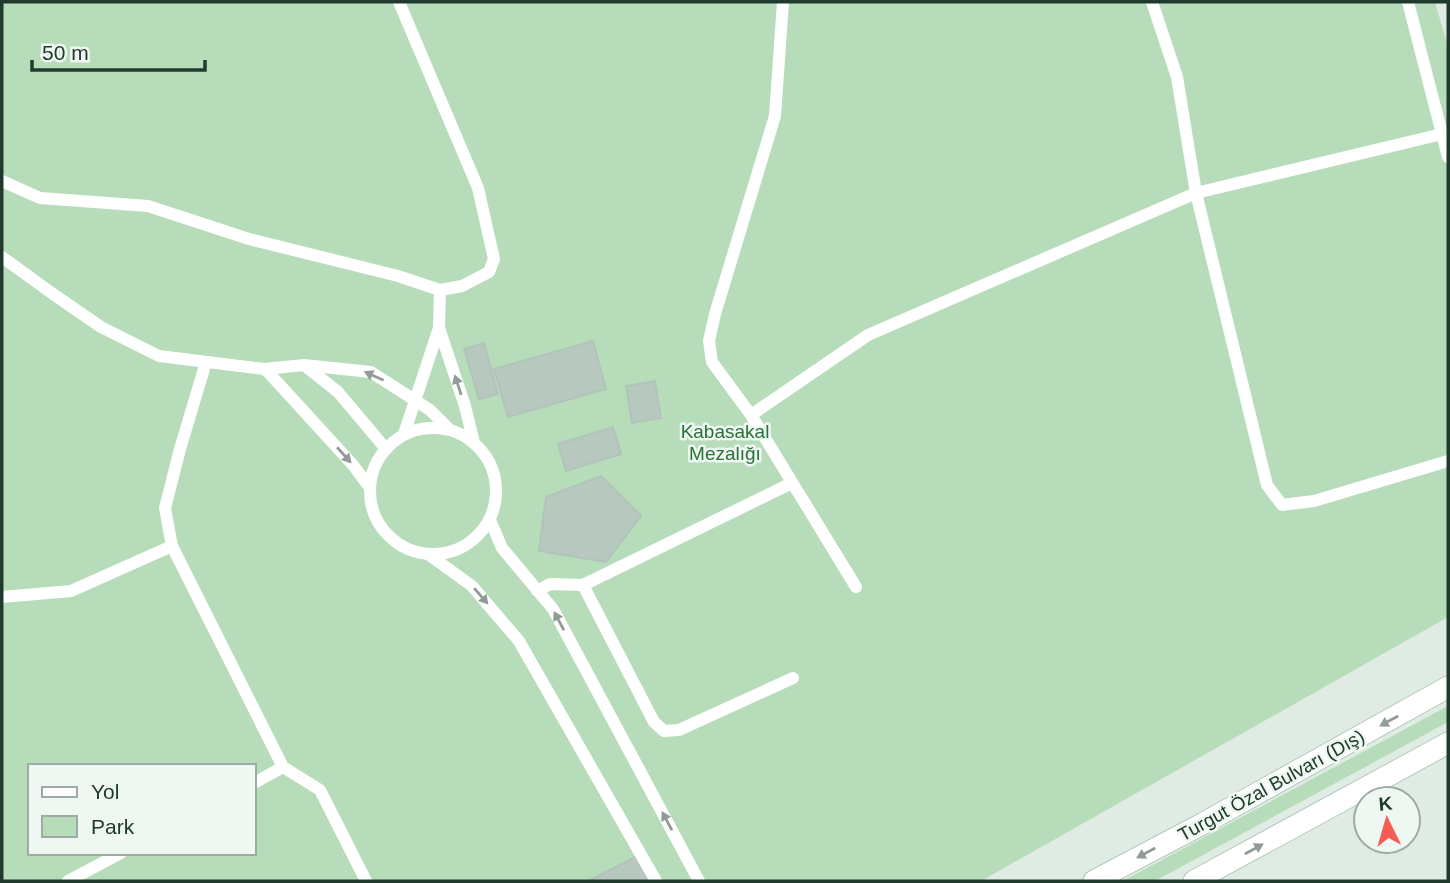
<svg xmlns="http://www.w3.org/2000/svg" width="1450" height="883" font-family="Helvetica,sans-serif">
	<rect width="100%" height="100%" fill="#dfebe3"/>
	<g fill="#b7dcba" fill-rule="evenodd">
		<path d="M2,2h1433l13,45v570l-467,264h-979zM30,766h224v87h-224z"/>
		<path d="M1448,706v16l-293,159h-32z"/>
	</g>
	<g fill="#b7c8be" stroke="#b1c4b9" stroke-width="2">
		<path d="M593,341l13,48 -98,28 -14,-48z"/>
		<path d="M484,343l14,51 -19,5 -15,-50z"/>
		<path d="M655,381l6,37 -29,5 -6,-37z"/>
		<path d="M613,427l8,27 -55,17 -8,-27z"/>
		<path d="M601,476l40,40 -35,46 -67,-11 7,-54z"/>
		<path d="M637,856l13,25h-62z"/>
	</g>
	<g fill="none" stroke-linecap="round" stroke-linejoin="round">
		<defs>
			<g id="secondary">
				<path d="M1094,881l110,-58 244,-136"/>
				<path d="M1194,881l254,-138"/>
			</g>
		</defs>
		<use href="#secondary" stroke="#b2cabd" stroke-width="23"/>
		<g stroke="#fff" stroke-width="12">
			<path d="M399,2l79,186 16,71 -5,13 -27,14 -22,4 -1,38 -35,106"/>
			<path d="M783,2l-8,114 -60,198 -6,27 3,21 39,53 105,172"/>
			<path d="M1152,2l25,75 19,116 71,292 15,20 32,-4 134,-40"/>
			<path d="M1408,2l40,155"/>
			<path d="M2,181l38,17 108,8 101,33 149,37 42,14"/>
			<path d="M2,257l51,37 48,33 58,29 105,13 40,-4 67,7 59,38 19,19"/>
			<path d="M439,328l26,78 9,37"/>
			<path d="M304,365l34,27 48,57"/>
			<path d="M264,369l4,3 85,93 17,23"/>
			<path d="M751,415l117,-80 328,-142 246,-59"/>
			<circle cx="433" cy="491" r="63"/>
			<path d="M490,520l12,28 51,61 146,272"/>
			<path d="M172,546l111,221 37,23 46,91"/>
			<path d="M428,554l44,32 47,55 137,240"/>
			<path d="M583,585l71,137 10,9 15,-1 114,-52"/>
			<path d="M537,591l13,-7 33,1 209,-102"/>
			<path d="M2,597l69,-6 101,-45 -7,-38 15,-59 26,-87"/>
			<path d="M254,783l29,-16"/>
			<path d="M68,881l53,-28"/>
		</g>
		<use href="#secondary" stroke="#fff" stroke-width="21"/>
	</g>
	<defs><path id="oneway-solid" d="M-6-.8H1V-3.2L6.5 0L1 3.2V.8H-6Z" transform="scale(1.75)"/></defs>
	<g fill="#909d96">
		<use href="#oneway-solid" transform="translate(374 376) rotate(-156)"/>
		<use href="#oneway-solid" transform="translate(458 385) rotate(-108)"/>
		<use href="#oneway-solid" transform="translate(344 455) rotate(48)"/>
		<use href="#oneway-solid" transform="translate(481 596) rotate(49)"/>
		<use href="#oneway-solid" transform="translate(559 621) rotate(-118)"/>
		<use href="#oneway-solid" transform="translate(1389 721) rotate(151)"/>
		<use href="#oneway-solid" transform="translate(667 821) rotate(-118)"/>
		<use href="#oneway-solid" transform="translate(1254 849) rotate(-29)"/>
		<use href="#oneway-solid" transform="translate(1146 853) rotate(152)"/>
	</g>
	<g text-anchor="middle" stroke-width="5" stroke-linejoin="round" paint-order="stroke">
		<g font-size="19" fill="#2a7238" stroke="#eff7f2">
			<text x="725" y="438">Kabasakal<tspan x="725" dy="22">Mezalığı</tspan></text>
		</g>
		<g font-size="19" fill="#203b2e" stroke="#eff7f2">
			<text transform="translate(1271 785) rotate(-29)" y="7">Turgut Özal Bulvarı (Dış)</text>
		</g>
	</g>
	<rect width="1450" height="883" fill="none" stroke="#203b2e" stroke-width="7"/>
	<rect x="28" y="764" width="228" height="91" fill="#eff7f2" stroke="#9caca4" stroke-width="2"/>
	<rect x="42" y="787" width="35" height="10" fill="#ffffff" stroke="#9caca4" stroke-width="2"/>
	<text x="91" y="799" font-size="21" fill="#203b2e">Yol</text>
	<rect x="42" y="816" width="35" height="21" fill="#b7dcba" stroke="#9caca4" stroke-width="2"/>
	<text x="91" y="834" font-size="21" fill="#203b2e">Park</text>
	<g transform="translate(1387 820) rotate(355)"><circle r="33" fill="#eff7f2" stroke="#9caca4" stroke-width="2"/>
	<path d="M0-5L12 26L0 18L-12 26Z" fill="#f45c54"/>
	<text y="-10" font-size="19" font-weight="bold" text-anchor="middle" fill="#203b2e">K</text>
	</g>
	<path d="M32 60v10h173v-10" fill="none" stroke="#203b2e" stroke-width="3.5"/>
	<text x="42" y="60" font-size="21" fill="#203b2e" stroke="#eff7f2" stroke-width="5" paint-order="stroke">50 m</text>
</svg>
